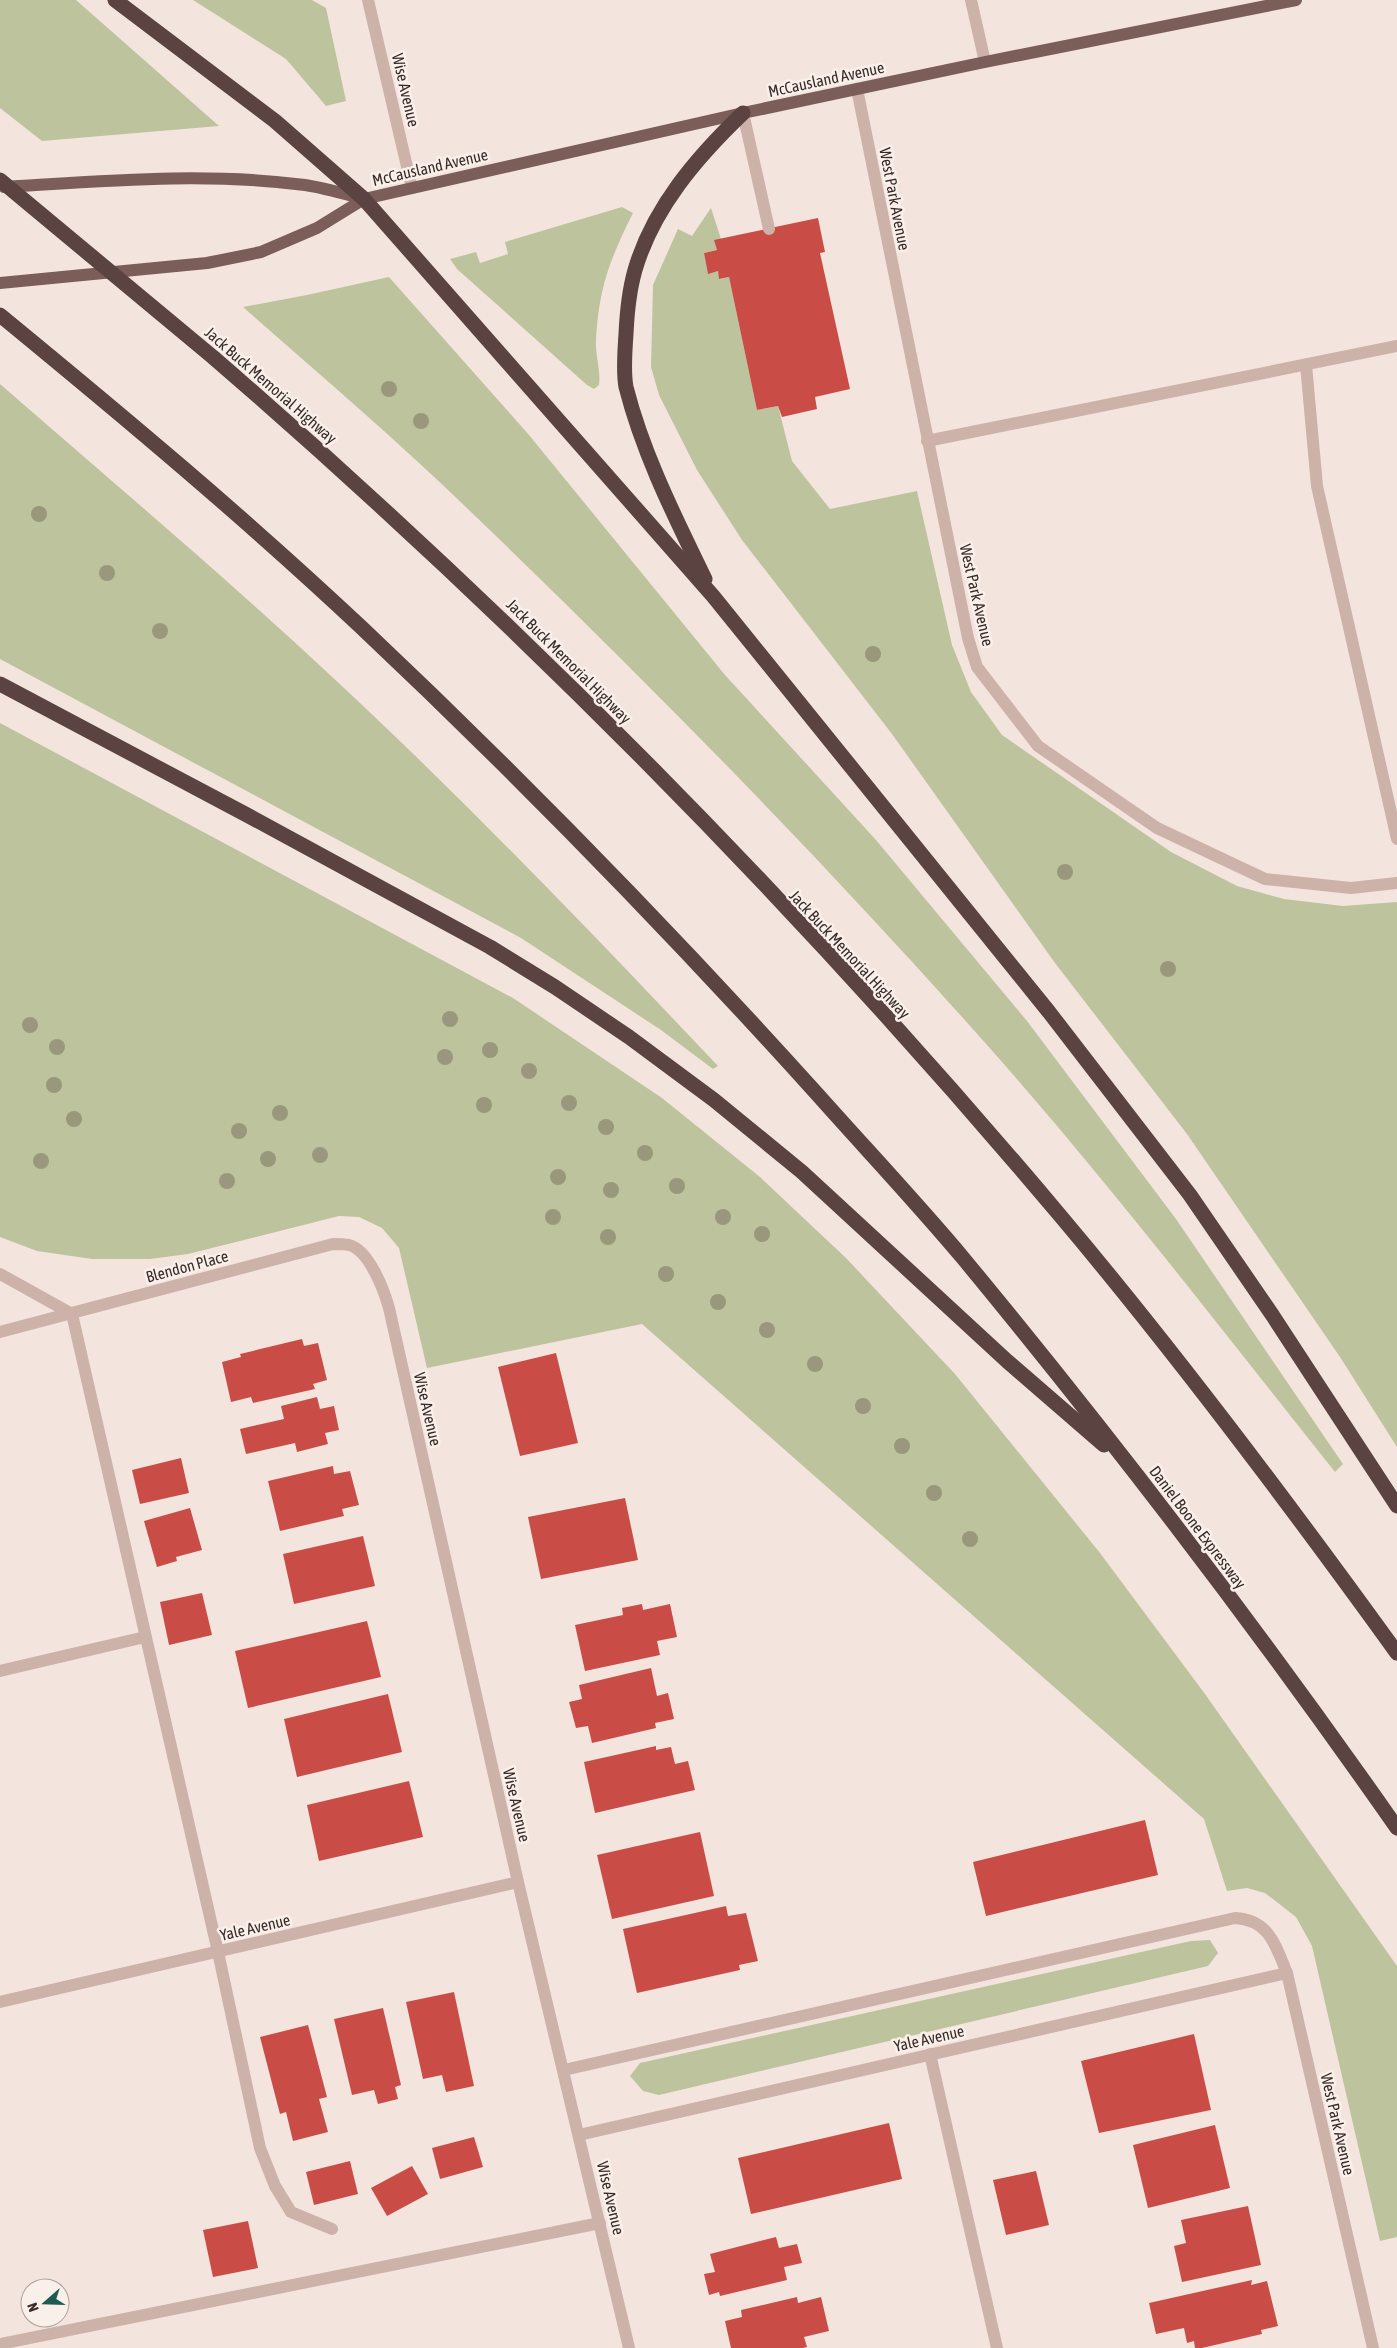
<svg xmlns="http://www.w3.org/2000/svg" width="1397" height="2348" font-family="'Asap Condensed',sans-serif">
	<rect width="100%" height="100%" fill="#f3e5de"/>
	<g fill="#bdc39d">
		<path d="M0,0h76l143,126 -177,15 -42,-33z"/>
		<path d="M193,0h119l14,8 20,93 -20,5 -40,-47z"/>
		<path d="M622,207l11,6c-23,46 -34,74 -37,126 -1,16 5,31 3,46l-5,4 -7,-4 -130,-116 -7,-10 26,-7 4,11 28,-9 -3,-12z"/>
		<path d="M711,208l10,31 -6,2 2,9 -13,3 4,20 10,-2 2,8 9,-2 28,133 21,-4 14,55 38,48 87,-18 35,154 19,47 31,43 169,117 66,34 47,13 59,7 54,-4v545l-57,-90 -153,-223 -132,-171 -163,-229 -150,-194 -45,-70 -38,-75 -8,-28 2,-82 25,-56 14,7z"/>
		<path d="M389,277l140,158 196,240 151,165 151,181 149,198 167,245 -8,8c-117,-147 -231,-296 -356,-436 -162,-182 -333,-356 -509,-525 -73,-71 -151,-137 -227,-204l64,-12z"/>
		<path d="M0,384c110,96 222,190 329,290 135,125 262,258 389,392l-5,3 -52,-39 -140,-92 -521,-279z"/>
		<path d="M0,723l513,275 149,100 98,79 86,81 109,116 145,179 105,141 192,272v271l-17,4 -68,-295 -16,-29 -31,-24 -18,-5 -20,3 -23,-72 -562,-495 -215,44 -28,-120 -17,-20 -23,-11 -20,-1 -151,38 -38,5h-58l-55,-8 -37,-14z"/>
		<path d="M1210,1940l8,13 -10,13 -549,129 -16,-4 -13,-15 10,-13 551,-122z"/>
	</g>
	<g fill="#c94c46">
		<path d="M818,218l7,34 -5,1 30,136 -35,8 2,12 -35,8 -4,-11 -21,4 -28,-133 -10,2 -1,-8 -10,3 -4,-21 13,-3 -3,-10z"/>
		<path d="M302,1339l2,7 14,-3 9,37 -14,4 2,5 -62,14 -2,-6 -20,5 -9,-40 19,-5 -1,-3z"/>
		<path d="M556,1353l22,90 -58,13 -22,-89z"/>
		<path d="M317,1397l3,12 14,-3 5,24 -14,3 3,11 -31,8 -2,-9 -49,11 -6,-25 44,-10 -3,-13z"/>
		<path d="M181,1458l8,35 -49,11 -8,-34z"/>
		<path d="M333,1466l1,8 16,-3 9,34 -17,4 2,7 -64,15 -12,-50z"/>
		<path d="M625,1498l13,62 -97,19 -13,-62z"/>
		<path d="M190,1508l12,42 -26,7 1,4 -20,6 -13,-46z"/>
		<path d="M363,1536l12,50 -81,18 -11,-50z"/>
		<path d="M202,1593l10,42 -43,10 -9,-43z"/>
		<path d="M642,1604l1,6 27,-6 7,33 -20,4 3,14 -75,16 -10,-46 48,-10 -1,-7z"/>
		<path d="M367,1621l14,56 -133,31 -13,-57z"/>
		<path d="M651,1668l6,28 11,-3 6,26 -19,4 1,5 -64,15 -4,-17 -12,2 -7,-26 13,-3 -3,-14z"/>
		<path d="M388,1694l14,58 -105,25 -13,-58z"/>
		<path d="M656,1746v4l15,-3 4,17 13,-3 7,29 -100,23 -11,-51z"/>
		<path d="M409,1781l14,56 -104,24 -12,-56z"/>
		<path d="M1145,1820l13,55 -172,41 -13,-54z"/>
		<path d="M700,1832l14,64 -102,23 -15,-64z"/>
		<path d="M726,1906l2,10 18,-3 12,48 -19,4 1,5 -103,23 -14,-64z"/>
		<path d="M454,1992l20,94 -28,6 -4,-17 -19,4 -17,-77z"/>
		<path d="M383,2008l18,77 -6,2 3,12 -20,5 -4,-14 -22,5 -18,-76z"/>
		<path d="M308,2025l19,72 -8,2 9,33 -35,9 -7,-29 -6,2 -20,-77z"/>
		<path d="M1194,2034l17,76 -112,23 -18,-72z"/>
		<path d="M889,2123l13,56 -151,35 -13,-56z"/>
		<path d="M1215,2125l15,63 -82,20 -15,-63z"/>
		<path d="M474,2137l9,30 -43,12 -8,-31z"/>
		<path d="M350,2161l8,33 -44,11 -8,-33z"/>
		<path d="M412,2166l16,28 -41,22 -16,-28z"/>
		<path d="M1036,2171l13,54 -43,10 -13,-55z"/>
		<path d="M1248,2206l13,59 -79,17 -8,-36 12,-3 -5,-23z"/>
		<path d="M248,2221l10,47 -45,9 -10,-47z"/>
		<path d="M776,2237l3,11 18,-4 5,19 -18,4 3,13 -67,16 -1,-4 -10,3 -5,-21 11,-2 -5,-18z"/>
		<path d="M1252,2280l-1,5 16,-4 11,45 -17,4 1,4 -60,14h-7l-1,-7 -7,2 -3,-15 -28,6 -7,-31z"/>
		<path d="M797,2297l1,6 23,-6 8,34 -25,6 3,10 -4,1h-72l-6,-27 17,-4 -1,-7z"/>
	</g>
	<g fill="none" stroke-linecap="round" stroke-linejoin="round">
		<g stroke="#ccb2a9" stroke-width="12">
			<path d="M743,113l26,116"/>
			<path d="M1306,365l11,121 80,353"/>
			<path d="M927,441l470,-95"/>
			<path d="M72,1314l146,638 42,196 15,38 16,26 41,17"/>
			<path d="M0,1671l145,-34"/>
			<path d="M930,2054l67,294"/>
			<path d="M0,2344l600,-121"/>
		</g>
		<g stroke="#ccb2a9" stroke-width="12">
			<path d="M368,0l44,188"/>
			<path d="M971,0l14,62"/>
			<path d="M857,89l111,549 9,29 61,79 119,82 108,51 86,9 46,-5"/>
			<path d="M0,1274l72,40"/>
			<path d="M0,1332l333,-88c5,0 11,0 16,1 20,5 35,45 40,63l129,574 111,466"/>
			<path d="M0,2002l518,-120"/>
			<path d="M564,2070l671,-152c34,2 40,26 52,55l86,375"/>
			<path d="M579,2135l708,-162"/>
		</g>
		<g stroke="#7b5e5a" stroke-width="12">
			<path d="M4,187c100,-6 200,-15 301,-2 20,3 40,9 59,14"/>
			<path d="M0,283l207,-20 54,-11 56,-24 47,-29 379,-86 242,-51 311,-62"/>
		</g>
		<g stroke="#5a4340" stroke-width="15">
			<path d="M115,0l160,121 89,78 349,397 336,416 141,183 83,121 124,190"/>
			<path d="M0,315c123,101 245,203 361,312 159,150 311,306 457,468 48,54 98,107 145,163 152,184 297,374 434,570"/>
			<path d="M214,358c304,263 590,553 849,861 117,139 227,286 334,434"/>
			<path d="M705,579c-30,-62 -62,-125 -79,-192 -3,-16 -1,-37 0,-53 1,-22 3,-43 9,-64 18,-62 62,-113 108,-157"/>
			<path d="M0,684l247,131 243,132 65,40 74,50 85,63 88,72 205,189 97,84"/>
		</g>
		<path stroke="#5a4340" stroke-width="15" d="M0,180l214,178"/>
	</g>
	<g fill="#99977c">
		<circle cx="389" cy="389" r="8"/>
		<circle cx="421" cy="421" r="8"/>
		<circle cx="39" cy="514" r="8"/>
		<circle cx="107" cy="573" r="8"/>
		<circle cx="160" cy="631" r="8"/>
		<circle cx="873" cy="654" r="8"/>
		<circle cx="1065" cy="872" r="8"/>
		<circle cx="1168" cy="969" r="8"/>
		<circle cx="450" cy="1019" r="8"/>
		<circle cx="30" cy="1025" r="8"/>
		<circle cx="57" cy="1047" r="8"/>
		<circle cx="490" cy="1050" r="8"/>
		<circle cx="445" cy="1057" r="8"/>
		<circle cx="529" cy="1071" r="8"/>
		<circle cx="54" cy="1085" r="8"/>
		<circle cx="569" cy="1103" r="8"/>
		<circle cx="484" cy="1105" r="8"/>
		<circle cx="280" cy="1113" r="8"/>
		<circle cx="74" cy="1119" r="8"/>
		<circle cx="606" cy="1127" r="8"/>
		<circle cx="239" cy="1131" r="8"/>
		<circle cx="645" cy="1153" r="8"/>
		<circle cx="320" cy="1155" r="8"/>
		<circle cx="268" cy="1159" r="8"/>
		<circle cx="41" cy="1161" r="8"/>
		<circle cx="558" cy="1177" r="8"/>
		<circle cx="227" cy="1181" r="8"/>
		<circle cx="677" cy="1186" r="8"/>
		<circle cx="611" cy="1190" r="8"/>
		<circle cx="553" cy="1217" r="8"/>
		<circle cx="723" cy="1217" r="8"/>
		<circle cx="762" cy="1234" r="8"/>
		<circle cx="608" cy="1237" r="8"/>
		<circle cx="666" cy="1274" r="8"/>
		<circle cx="718" cy="1302" r="8"/>
		<circle cx="767" cy="1330" r="8"/>
		<circle cx="815" cy="1364" r="8"/>
		<circle cx="863" cy="1406" r="8"/>
		<circle cx="902" cy="1446" r="8"/>
		<circle cx="934" cy="1493" r="8"/>
		<circle cx="970" cy="1539" r="8"/>
	</g>
	<g text-anchor="middle" stroke-width="5" stroke-linejoin="round" paint-order="stroke">
		<g font-size="16" fill="#392b29" stroke="#faf0ea">
			<text transform="translate(826 79) rotate(-12)" y="6">McCausland Avenue</text>
			<text transform="translate(406 90) rotate(77)" y="6">Wise Avenue</text>
			<text transform="translate(430 167) rotate(-13)" y="6">McCausland Avenue</text>
			<text transform="translate(895 199) rotate(79)" y="6">West Park Avenue</text>
			<text transform="translate(271 385) rotate(41)" y="6">Jack Buck Memorial Highway</text>
			<text transform="translate(977 595) rotate(77)" y="6">West Park Avenue</text>
			<text transform="translate(569 661) rotate(45)" y="6">Jack Buck Memorial Highway</text>
			<text transform="translate(850 954) rotate(47)" y="6">Jack Buck Memorial Highway</text>
			<text transform="translate(187 1266) rotate(-15)" y="6">Blendon Place</text>
			<text transform="translate(428 1409) rotate(77)" y="6">Wise Avenue</text>
			<text transform="translate(1198 1527) rotate(53)" y="6">Daniel Boone Expressway</text>
			<text transform="translate(517 1805) rotate(77)" y="6">Wise Avenue</text>
			<text transform="translate(255 1927) rotate(-13)" y="6">Yale Avenue</text>
			<text transform="translate(929 2038) rotate(-13)" y="6">Yale Avenue</text>
			<text transform="translate(1338 2124) rotate(77)" y="6">West Park Avenue</text>
			<text transform="translate(611 2198) rotate(77)" y="6">Wise Avenue</text>
		</g>
	</g>
	<g transform="translate(45 2303) rotate(250)"><circle r="24" fill="#faf0ea" stroke="#ada19d"/>
	<path d="M0-4L9 19L0 12L-9 19Z" fill="#1d5b53"/>
	<text y="-8" font-size="14" font-weight="bold" text-anchor="middle" fill="#392b29">N</text>
	</g>
</svg>
